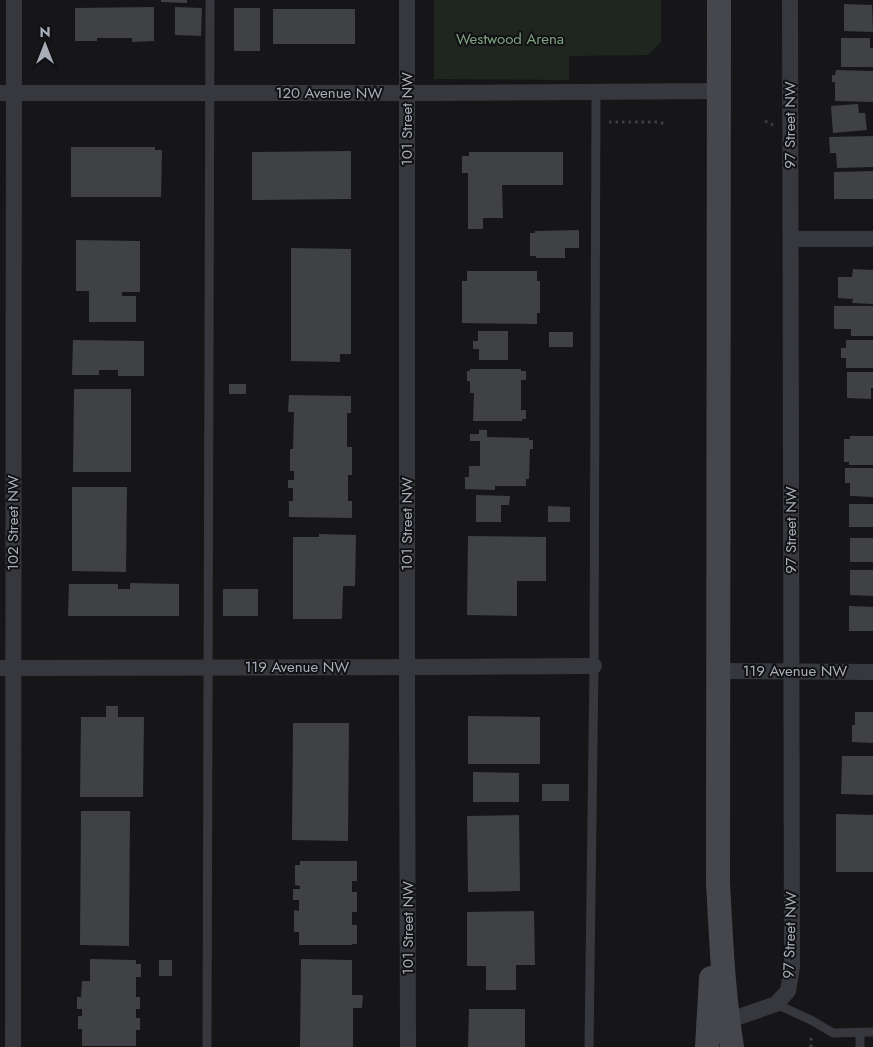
<svg xmlns="http://www.w3.org/2000/svg" width="873" height="1047" font-family="Jost,sans-serif">
	<rect width="100%" height="100%" fill="#161618"/>
	<path fill="#1e261f" d="M434,0h227v42l-13,13 -79,1v24l-135,-1z"/>
	<g fill="#404145">
		<path d="M161,0h26v3l-26,-1z"/>
		<path d="M844,4l28,1 1,27 -29,-1z"/>
		<path d="M154,7v34l-22,1v-4h-35v3h-22v-33z"/>
		<path d="M175,7l27,1 -1,28 -26,-1z"/>
		<rect x="234" y="8" width="26" height="43"/>
		<rect x="273" y="9" width="82" height="35"/>
		<path d="M841,38h29v10h3v19h-32z"/>
		<path d="M836,70l37,1v31l-38,-1v-19h-3v-7h3z"/>
		<path d="M858,104l1,9h6l2,17 -34,3 -2,-27z"/>
		<path d="M873,136v31l-36,1 -1,-15h-6l-1,-16z"/>
		<path d="M71,147h84v3h7l-1,47h-90z"/>
		<path d="M351,151v48l-99,1v-48z"/>
		<path d="M469,152h94v33h-61l1,33h-20v11h-15v-56h-6v-17h7z"/>
		<path d="M873,171v28h-39v-27z"/>
		<path d="M579,230v18h-14v10h-29v-2h-6v-23h5v-2z"/>
		<path d="M76,240l64,1v51h-18v4h14v26h-47v-31h-13z"/>
		<path d="M291,248l60,1v105h-11v8l-49,-1z"/>
		<path d="M853,269l20,1v34l-21,-1 1,-4 -15,-1v-21h14z"/>
		<path d="M467,271h70v10h3v32h-3v11l-75,-1v-42h5z"/>
		<path d="M834,306h39v30h-22v-7h-17z"/>
		<path d="M478,331h30v29h-29v-11h-6v-8h5z"/>
		<rect x="549" y="332" width="24" height="15"/>
		<path d="M73,340l71,1v35h-26v-6h-19v5h-27z"/>
		<path d="M846,340h27v28h-27v-10h-5v-10h5z"/>
		<path d="M470,369h51v2h5v9h-5v30h5v9h-4v2h-49l1,-28h-4v-12h-3v-10h3z"/>
		<path d="M847,372h26v16h-2v11l-24,-1z"/>
		<rect x="229" y="384" width="17" height="10"/>
		<path d="M74,389h57v83h-58z"/>
		<path d="M289,395l62,1v17h-4v34h5v28h-4v26h4v17l-63,-1v-16h4v-13h-5v-8h6v-9h-4v-22h3l1,-37h-6z"/>
		<path d="M479,430h8v7l42,1v2h4v9h-3l-1,30h-3v7h-31v4l-30,-1v-12h4v-11h11v-25h-10v-7h9z"/>
		<path d="M850,436h23v29h-24v-3h-5v-23h6z"/>
		<path d="M845,468h28v29l-23,-1v-13h-5z"/>
		<path d="M72,487h55l-1,85 -54,-1z"/>
		<path d="M476,495l34,1 -1,9h-8v17h-25z"/>
		<rect x="849" y="504" width="24" height="23"/>
		<path d="M548,506l22,1v15h-22z"/>
		<path d="M319,534l37,1 -1,51h-12l-1,33h-49v-82h26z"/>
		<path d="M468,536l78,1v44h-29v35l-50,-1z"/>
		<rect x="850" y="538" width="23" height="24"/>
		<path d="M850,570h23v26l-23,-1z"/>
		<path d="M130,583l49,1v32h-111l1,-32h49v5h12z"/>
		<rect x="223" y="589" width="35" height="27"/>
		<path d="M849,606l24,1v24h-24z"/>
		<path d="M106,706h12v11h26l-1,80h-63l1,-80h25z"/>
		<path d="M855,712h18v31l-21,-1v-17h3z"/>
		<path d="M468,716l72,1v47h-72z"/>
		<path d="M293,723h56l-1,118 -56,-1z"/>
		<path d="M842,756h31v39l-32,-1z"/>
		<path d="M473,772l46,1v29h-46z"/>
		<rect x="542" y="784" width="27" height="17"/>
		<path d="M81,811h49l-1,135 -49,-1z"/>
		<path d="M836,814l37,1v57h-37z"/>
		<path d="M519,815l1,76 -52,1 -1,-76z"/>
		<path d="M300,861h57v20h-5v11h5v20h-5v13h5v19h-5v1h-53v-13h-5v-22l5,1v-11h-6v-11h7v-3l-5,-1v-20h5z"/>
		<path d="M534,911l1,54h-19v25h-30v-24h-19v-54z"/>
		<path d="M90,959l46,1v4h5v13h-5v20h4v12h-4v9h4v12h-4v16h-54v-17h-4v-13h4v-7h-5v-12h4l1,-16h8z"/>
		<path d="M301,959l51,1v35h11l-1,13h-9v39h-53z"/>
		<rect x="159" y="960" width="13" height="16"/>
		<path d="M469,1009h56v38h-57z"/>
	</g>
	<g fill="none" stroke-linecap="round" stroke-linejoin="round">
		<g stroke="#3d3f44" stroke-width="3" stroke-dasharray="2.5 4" stroke-linecap="butt">
			<path d="M765,121l8,4"/>
			<path d="M609,122h47l11,2"/>
			<path d="M811,1038v9"/>
		</g>
		<g stroke="#37383d" stroke-width="9">
			<path d="M776,1004l35,16 22,13 40,-1"/>
			<path d="M207,1047l3,-1047"/>
			<path d="M589,1047l5,-381 2,-573"/>
			<path d="M860,1047v-14"/>
		</g>
		<g stroke="#37383d" stroke-width="16">
			<path d="M407,0v694l1,353"/>
			<path d="M0,93h438l281,-2"/>
			<path d="M791,239h82"/>
			<path d="M0,668l437,-1 157,-1"/>
			<path d="M718,671l155,1"/>
			<path d="M727,1021l49,-17 12,-13 4,-24 -2,-967"/>
			<path d="M13,1047l1,-1047"/>
		</g>
		<g stroke="#45474d" stroke-width="24">
			<path d="M719,0l-1,882c3,55 5,110 14,165"/>
			<path d="M707,1047l4,-69"/>
		</g>
	</g>
	<g text-anchor="middle" stroke-width="4" stroke-linejoin="round" paint-order="stroke">
		<g font-size="15" fill="#7fa381" stroke="#111113">
			<text x="510" y="44">Westwood Arena</text>
		</g>
		<g font-size="15" fill="#a8adb8" stroke="#111113">
			<text x="329" y="98">120 Avenue NW</text>
			<text transform="translate(407 119) rotate(-90)" y="5">101 Street NW</text>
			<text transform="translate(790 125) rotate(-90)" y="5">97 Street NW</text>
			<text transform="translate(13 523) rotate(-90)" y="5">102 Street NW</text>
			<text transform="translate(407 524) rotate(-90)" y="5">101 Street NW</text>
			<text transform="translate(791 530) rotate(-90)" y="5">97 Street NW</text>
			<text x="297" y="672">119 Avenue NW</text>
			<text x="795" y="676">119 Avenue NW</text>
			<text transform="translate(408 928) rotate(-90)" y="5">101 Street NW</text>
			<text transform="translate(790 935) rotate(-88)" y="5">97 Street NW</text>
		</g>
	</g>
	<g transform="translate(45 45)" stroke="#111113" stroke-width="4" paint-order="stroke">
	<path d="M0-4L9 19L0 12L-9 19Z" fill="#a8adb8"/>
	<text y="-8" font-size="14" font-weight="bold" text-anchor="middle" fill="#a8adb8">N</text>
	</g>
</svg>
